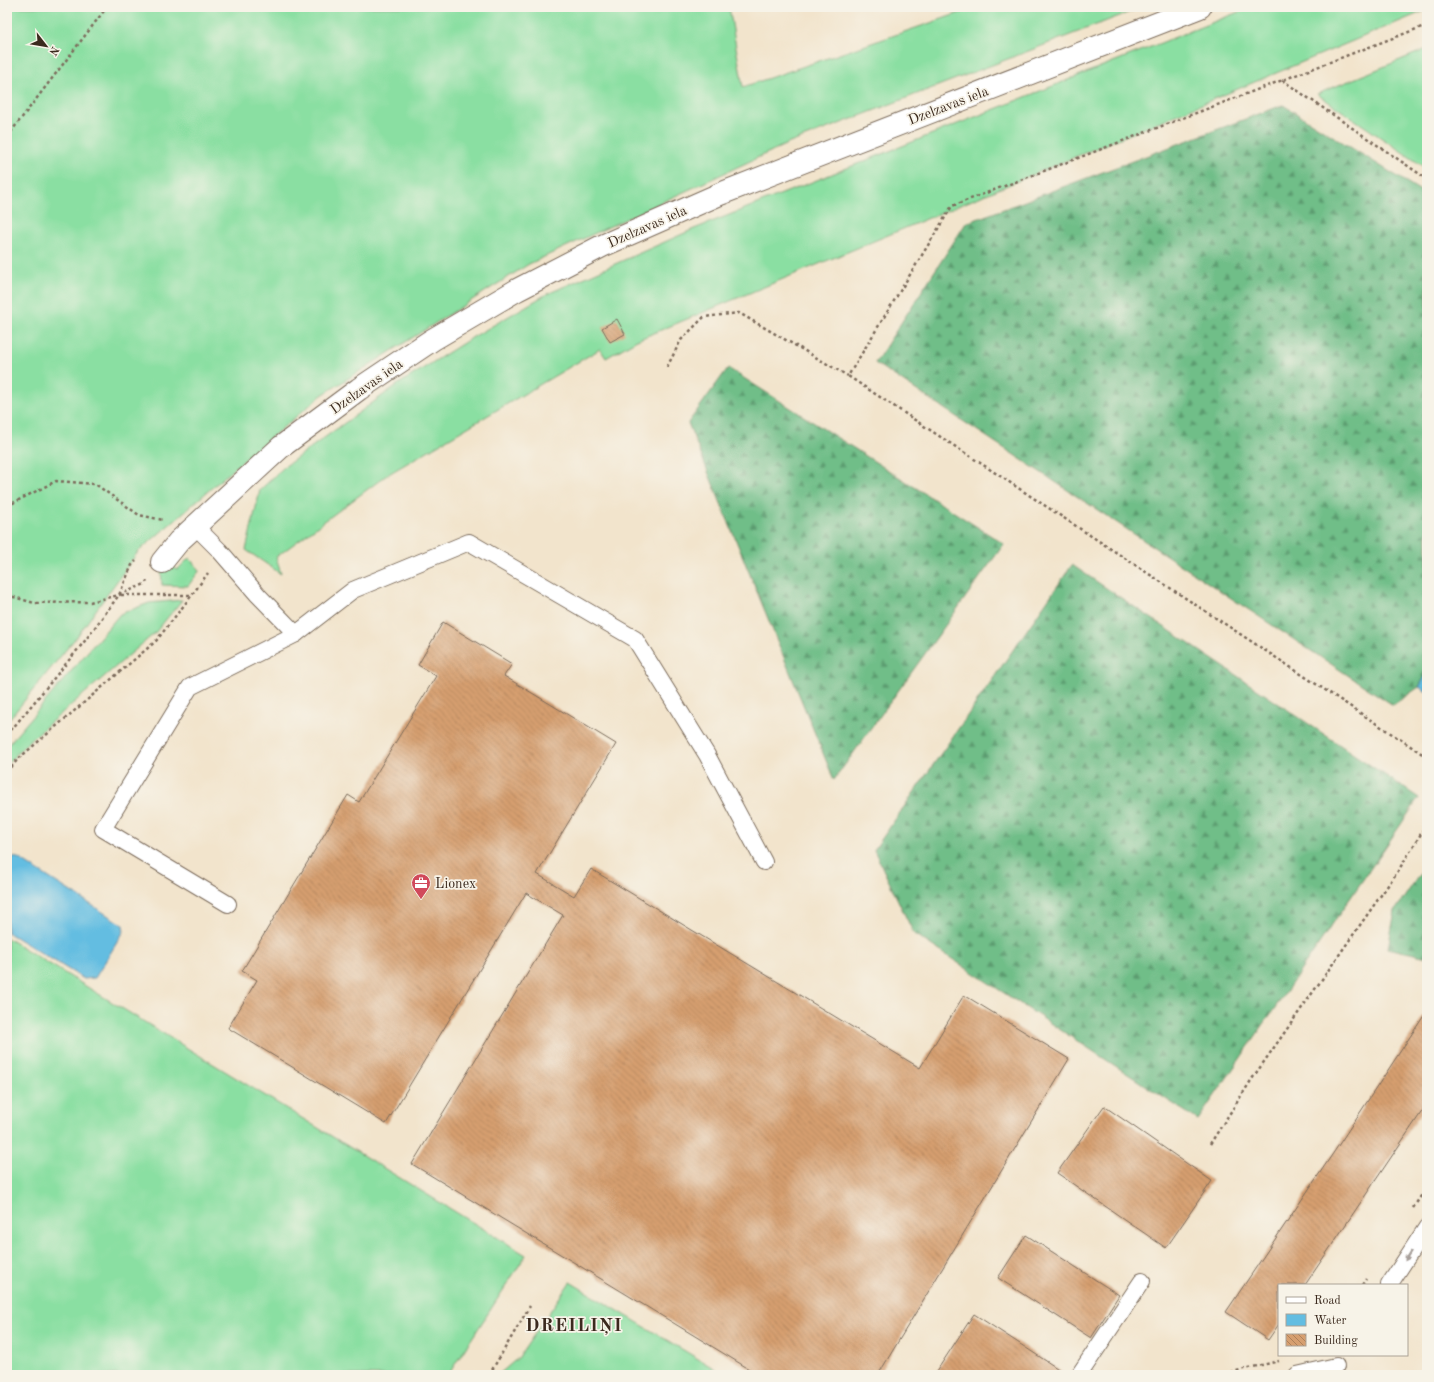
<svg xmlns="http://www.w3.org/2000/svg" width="1434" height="1382" font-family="'Old Standard TT',serif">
	<defs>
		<pattern id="forest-firs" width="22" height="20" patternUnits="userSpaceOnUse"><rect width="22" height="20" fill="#6fbe88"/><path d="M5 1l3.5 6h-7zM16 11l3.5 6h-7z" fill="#5c9b6f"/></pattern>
		<pattern id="building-back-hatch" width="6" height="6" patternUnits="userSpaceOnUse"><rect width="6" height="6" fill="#d69f70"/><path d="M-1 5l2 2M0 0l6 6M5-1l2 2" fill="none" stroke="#af825b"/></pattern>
	</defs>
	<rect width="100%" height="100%" fill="#f7f3e8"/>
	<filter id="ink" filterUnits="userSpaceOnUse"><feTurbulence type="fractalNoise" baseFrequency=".025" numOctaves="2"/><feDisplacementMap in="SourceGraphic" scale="8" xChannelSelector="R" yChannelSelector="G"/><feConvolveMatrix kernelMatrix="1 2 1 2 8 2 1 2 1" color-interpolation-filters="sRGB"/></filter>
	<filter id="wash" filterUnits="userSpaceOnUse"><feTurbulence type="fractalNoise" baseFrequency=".012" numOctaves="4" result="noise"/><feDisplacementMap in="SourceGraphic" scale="16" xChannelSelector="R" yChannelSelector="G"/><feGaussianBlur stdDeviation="0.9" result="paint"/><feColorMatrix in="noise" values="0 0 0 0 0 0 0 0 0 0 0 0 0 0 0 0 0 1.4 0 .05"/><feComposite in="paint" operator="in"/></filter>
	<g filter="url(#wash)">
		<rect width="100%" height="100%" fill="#f2e4cc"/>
		<g fill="#8adfa2" stroke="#628460">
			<path d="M7,7h722l14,80 234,-80h166l-356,137 -258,120 -207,131 -92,77 -92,80 -60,83 -71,87z"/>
			<path d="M1251,7h176v3l-790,330 -31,18 -6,-9 -213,126 -111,82 5,17 -35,-24 14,-60 24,-23 113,-82 71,-45 77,-45 149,-66z"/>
			<path d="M1427,49v120l-110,-75z"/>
			<path d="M189,558l11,12 -12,16 -26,-1 -1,-17 7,-7 9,9z"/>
			<path d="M182,600l-27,33 -127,109 -21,22v-18l113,-132 29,-11z"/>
			<path d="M7,938l519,317 -78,120h-441z"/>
			<path d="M570,1282l155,93h-227l21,-18z"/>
		</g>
		<g fill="url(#forest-firs)" stroke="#557453">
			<path d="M1283,105l144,90v478l-8,14 -26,18 -518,-342 91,-140z"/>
			<path d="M728,368l276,176 -170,236 -146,-357z"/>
			<path d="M1072,565l347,233 -221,322 -284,-186 -40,-84z"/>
			<path d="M1427,863v94l-39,-9 7,-37z"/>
		</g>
		<g fill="#63bde1" stroke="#4f7480">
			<path d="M1427,673v19l-8,-5z"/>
			<path d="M12,857l6,1 105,67 1,6 -29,47 -11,1 -77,-47v-73z"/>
		</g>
		<g id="blocks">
			<g fill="url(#building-back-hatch)">
				<path d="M617,319l8,15 -15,8 -8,-14z"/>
				<path d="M443,622l69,42 -8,12 112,68 -79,130 37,22 17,-27 329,199 44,-73 105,64 -191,316h-119l-347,-211 151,-249 -37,-22 -140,231 -158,-96 29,-48 -15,-9 106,-176 11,7 77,-126 -18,-11z"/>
				<path d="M1427,1011v93l-122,181h-26v39l-11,16 -42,-28 110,-163z"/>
				<path d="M1104,1106l108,75 -46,67 -109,-75z"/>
				<path d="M1026,1235l93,60 -28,43 -93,-60z"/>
				<path d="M974,1314l89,58 -2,3h-127z"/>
			</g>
		</g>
	</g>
	<g filter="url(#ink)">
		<use href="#blocks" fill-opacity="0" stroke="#7b6b5b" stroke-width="1"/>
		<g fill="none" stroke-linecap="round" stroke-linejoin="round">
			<defs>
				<g id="service">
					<path d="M195,526l24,24 39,45 38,39 57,-44 116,-48 166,97 72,116 57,107"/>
					<path d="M228,904l-125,-75 87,-142 106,-53"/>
					<path d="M1389,1285l38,-58"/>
					<path d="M1079,1375l63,-94"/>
					<path d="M1297,1375l39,-9"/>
				</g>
				<path id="minor" d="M162,562l17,-21 102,-94 78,-58 73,-49 85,-50 85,-44 118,-52 480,-187"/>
			</defs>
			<use href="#service" stroke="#7b6b5b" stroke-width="18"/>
			<use href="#minor" stroke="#7b6b5b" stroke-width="24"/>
			<g stroke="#7b6b5b" stroke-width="2.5" stroke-dasharray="3 3" stroke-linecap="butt">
				<path d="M1427,25l-475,181 -104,170 579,381"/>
				<path d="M1282,80l145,99"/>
				<path d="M7,137l100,-130"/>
				<path d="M667,367l14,-27 23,-23 35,-4 109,63"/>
				<path d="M7,506l49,-25 39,3 44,31 24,5"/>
				<path d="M7,595l27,8 56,-1 29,-7 26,-11 2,-3"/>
				<path d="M121,595h71"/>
				<path d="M7,735l77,-93 35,-47 13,-30 4,-4"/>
				<path d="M7,772l11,-13 138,-118 36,-46 16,-22"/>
				<path d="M1210,1144l44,-68 144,-205 29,-47"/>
				<path d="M1413,1208l14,-21"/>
				<path d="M1362,1285l4,-6"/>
				<path d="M489,1375l41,-69"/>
				<path d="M1219,1375l60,-14"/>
			</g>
			<use href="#service" stroke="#fff" stroke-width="16"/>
			<use href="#minor" stroke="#fff" stroke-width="22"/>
		</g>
		<defs><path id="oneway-solid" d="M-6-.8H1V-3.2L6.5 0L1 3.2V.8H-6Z"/></defs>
		<use fill="#a79f9a" href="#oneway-solid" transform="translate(1408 1256) rotate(123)"/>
	</g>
	<defs>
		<symbol id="office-pin" viewBox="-11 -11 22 30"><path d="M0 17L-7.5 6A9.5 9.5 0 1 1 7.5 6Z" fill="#d1495b" stroke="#f7f3e8"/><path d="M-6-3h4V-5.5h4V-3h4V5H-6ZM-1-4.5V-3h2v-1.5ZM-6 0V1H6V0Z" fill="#fff"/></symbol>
	</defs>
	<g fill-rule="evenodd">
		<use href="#office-pin" x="410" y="872" width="22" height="30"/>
	</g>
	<g text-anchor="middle" stroke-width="3.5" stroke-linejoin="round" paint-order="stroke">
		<g font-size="14" fill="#3b2a1e" stroke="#f7f3e8">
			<text transform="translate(948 105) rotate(-21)" y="5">Dzelzavas iela</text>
			<text transform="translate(647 226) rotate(-24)" y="5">Dzelzavas iela</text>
			<text transform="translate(366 386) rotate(-35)" y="5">Dzelzavas iela</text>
		</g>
		<g font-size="14" fill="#3b2a1e" stroke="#f7f3e8" text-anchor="start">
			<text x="435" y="888">Lionex</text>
		</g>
		<g font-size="18" font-weight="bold" letter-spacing="1" fill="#3b2a1e" stroke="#f7f3e8">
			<text x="574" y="1331">DREILIŅI</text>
		</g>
	</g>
	<rect width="1434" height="1382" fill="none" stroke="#f7f3e8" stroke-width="24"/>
	<rect x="1278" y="1284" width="130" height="72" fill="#f7f3e8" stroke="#aca397"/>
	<rect x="1286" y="1297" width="20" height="6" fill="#ffffff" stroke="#aca397"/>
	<text x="1314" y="1304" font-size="12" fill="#3b2a1e">Road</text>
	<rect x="1286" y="1314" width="20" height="12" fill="#63bde1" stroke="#aca397"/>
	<text x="1314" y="1324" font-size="12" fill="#3b2a1e">Water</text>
	<rect x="1286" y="1334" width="20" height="12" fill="url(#building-back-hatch)" stroke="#aca397"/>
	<text x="1314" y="1344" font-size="12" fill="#3b2a1e">Building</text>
	<g transform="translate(46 46) rotate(121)" stroke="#f7f3e8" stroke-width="3" paint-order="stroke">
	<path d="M0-3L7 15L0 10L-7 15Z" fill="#3b2a1e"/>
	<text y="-6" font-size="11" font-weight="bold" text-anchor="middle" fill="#3b2a1e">N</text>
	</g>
</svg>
